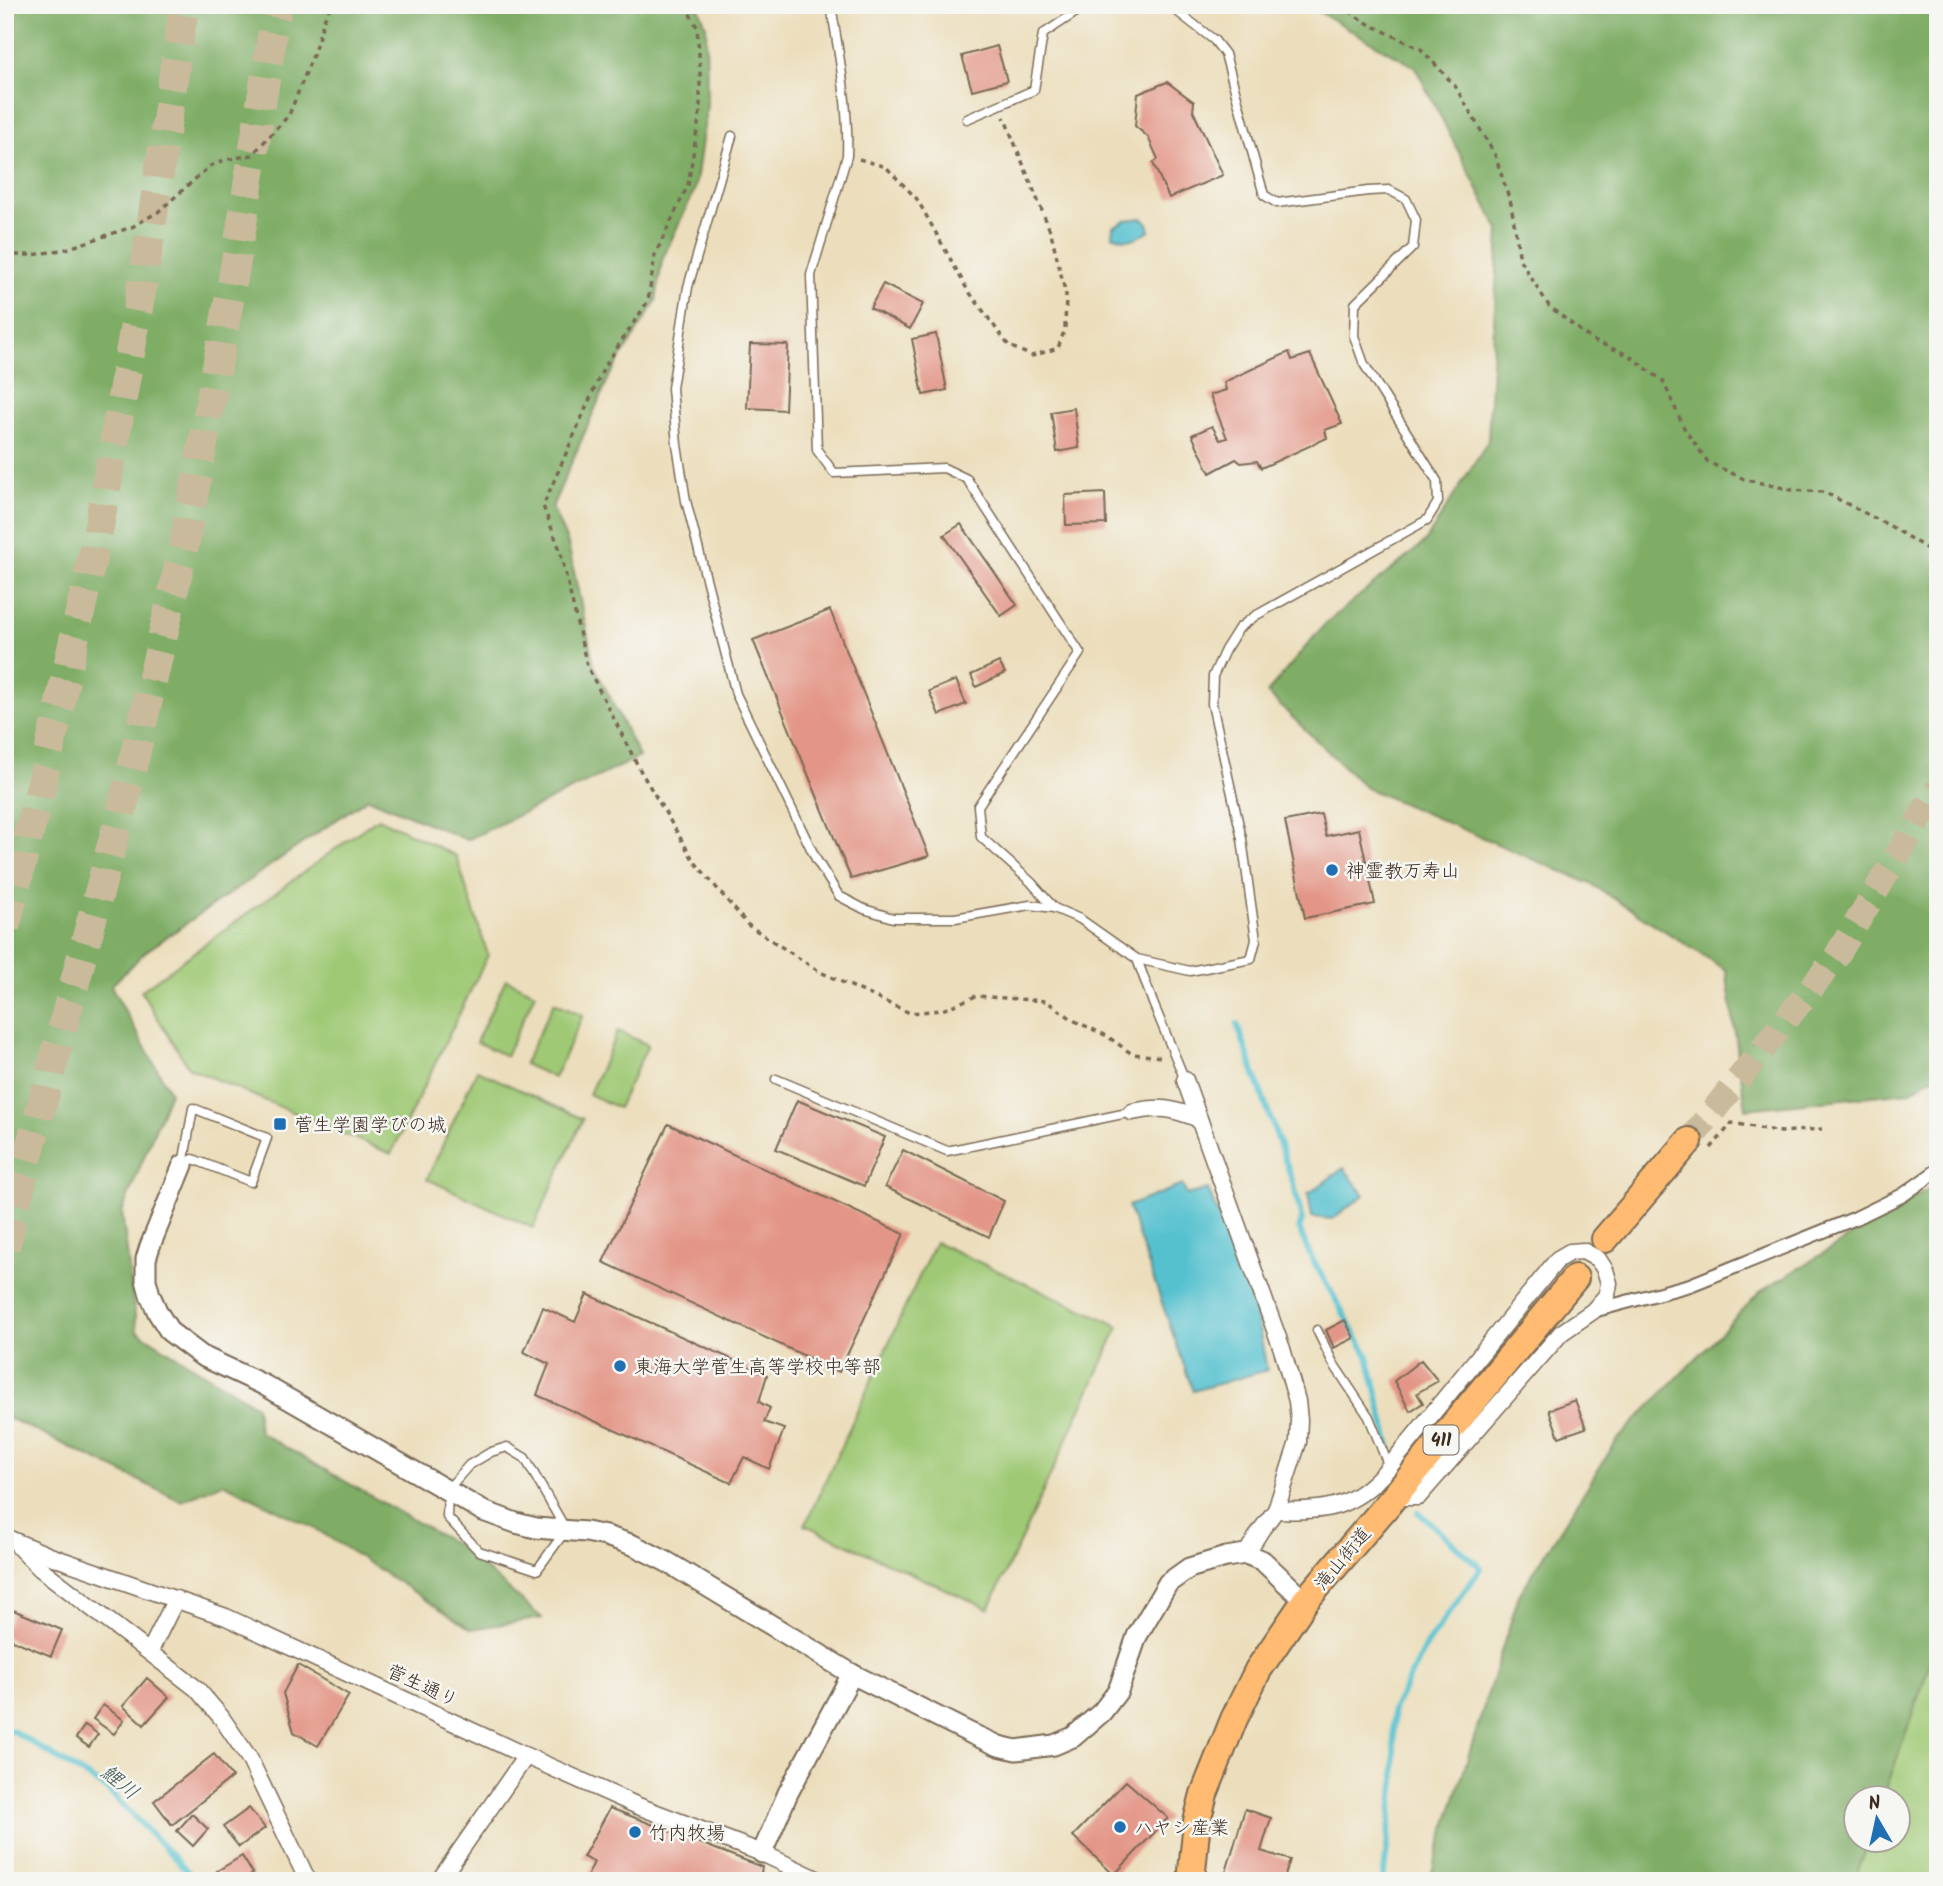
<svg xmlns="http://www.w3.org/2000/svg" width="1943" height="1886" font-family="Kalam,'Klee One',sans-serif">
	<rect width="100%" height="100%" fill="#f6f6f2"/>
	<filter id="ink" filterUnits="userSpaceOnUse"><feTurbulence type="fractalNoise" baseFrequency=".0143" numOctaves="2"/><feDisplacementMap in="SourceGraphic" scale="14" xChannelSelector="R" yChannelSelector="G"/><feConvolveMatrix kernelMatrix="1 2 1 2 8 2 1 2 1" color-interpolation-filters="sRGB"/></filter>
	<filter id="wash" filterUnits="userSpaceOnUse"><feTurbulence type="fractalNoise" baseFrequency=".00686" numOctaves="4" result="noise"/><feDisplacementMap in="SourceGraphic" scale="28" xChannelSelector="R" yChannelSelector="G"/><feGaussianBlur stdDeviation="1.57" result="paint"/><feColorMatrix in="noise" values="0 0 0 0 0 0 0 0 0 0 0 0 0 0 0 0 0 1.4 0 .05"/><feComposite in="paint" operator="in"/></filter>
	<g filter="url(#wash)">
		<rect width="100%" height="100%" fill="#ecdebc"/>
		<g fill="#9fc975" stroke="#6d7a4a" stroke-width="2" fill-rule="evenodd">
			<path d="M378,818l78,38 32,99 -97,199 -202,-86 -48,-77z"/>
			<path d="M506,979l29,14 -29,63 -30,-14z"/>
			<path d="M554,1002l29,13 -29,63 -30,-14z"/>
			<path d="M618,1031l30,14 -30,63 -29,-14z"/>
			<path d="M477,1070l106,49 -50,109 -106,-49z"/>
			<path d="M935,1242l184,84 -130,283 -184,-84z"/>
			<path d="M1938,1546v335h-138zM1856,1798h42v42h-42z"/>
		</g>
		<g fill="#7fad66" stroke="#5d6c42" stroke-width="2">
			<path d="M5,5h693l8,21 1,79 -12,84 -33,71 -6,41 -47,76 -57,130 16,37 26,121 45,92 -172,83 -99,-42 -223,154 -34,34 59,106 -48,120 15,119 119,75 3,26 201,115 82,71 -71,11 -155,-100 -93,-46 -42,18 -176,-85z"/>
			<path d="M1307,5h631v1069l-29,18 -163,17 -20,-139 -135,-86 -225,-96 -99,-95 58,-69 100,-82 63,-101 11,-211 -84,-163z"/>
			<path d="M1938,1183v458l-55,157h-27v42l13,1 -15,40h-425l90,-286 98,-155 143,-148z"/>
		</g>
		<g fill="#55c1cf" stroke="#487676" stroke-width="2">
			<path d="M1142,218l6,5 2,8c-15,9 -21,11 -38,4l1,-8 13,-7z"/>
			<path d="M1344,1168l20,27 -31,24 -21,-2 -4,-23z"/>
			<path d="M1182,1185l5,10 21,-6 48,124 11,57 -74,21 -65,-185z"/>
		</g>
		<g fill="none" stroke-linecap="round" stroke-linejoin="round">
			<g stroke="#55c1cf" stroke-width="6">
				<path d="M1237,1024l57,161 8,35 -3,9 11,26 58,101 22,90"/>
				<path d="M5,1730l8,1 94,58 90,92"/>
				<path d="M1383,1881l12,-102 -2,-69 33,-65 55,-77 -63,-56"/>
			</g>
		</g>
		<g id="blocks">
			<g fill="#e39687">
				<path d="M997,46l10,35 -35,9 -10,-34z"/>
				<path d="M1167,82l27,20 -1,9 30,64 -54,23 -16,-35 5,-4 -10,-22 -13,-11 3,-32z"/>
				<path d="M883,284l40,20 -13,25 -40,-21z"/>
				<path d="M936,334l11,56 -24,5 -11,-56z"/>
				<path d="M750,344l38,1 -3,65 -38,-2z"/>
				<path d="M1289,352l3,8 18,-6 32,70 -17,6 2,8 -66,30 -4,-7 -16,2 -5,-4 -26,14 -18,-38 20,-9 8,14 7,-2 -17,-43 16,-5 -2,-8z"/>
				<path d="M1074,408l5,40 -22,4 -6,-40z"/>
				<path d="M1105,493l1,31 -40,1 -1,-30z"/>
				<path d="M961,524l56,81 -16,11 -57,-81z"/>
				<path d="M830,610l99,246 -78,23 -98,-239z"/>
				<path d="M999,662l6,11 -29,14 -5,-12z"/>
				<path d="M956,680l10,24 -27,11 -10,-24z"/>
				<path d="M1321,814l5,22 33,-7 16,75 -70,14 -20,-97z"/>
				<path d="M797,1100l88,37 -21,49 -88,-37z"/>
				<path d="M668,1124l236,110 -65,138 -236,-110z"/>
				<path d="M903,1150l101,51 -15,36 -104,-50z"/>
				<path d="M587,1294l180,81 -8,27 11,6 -6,14 20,7 -15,40 -25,-12 -13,26 -194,-88 12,-31 -25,-12 19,-45 32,15z"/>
				<path d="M1345,1320l9,18 -20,10 -8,-18z"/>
				<path d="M1421,1360l17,21 -21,12 6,10 -13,8 -16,-30z"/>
				<path d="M1575,1400l11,28 -27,9 -10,-27z"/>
				<path d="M13,1610l49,20 -11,26 -46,-19v-7z"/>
				<path d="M298,1665l51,30 -31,51 -24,-14 -11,-39z"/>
				<path d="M147,1678l22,19 -25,28 -21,-19z"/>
				<path d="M103,1705l21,15 -10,14 -21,-15z"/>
				<path d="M85,1725l13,9 -9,13 -13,-9z"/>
				<path d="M214,1754l18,23 -60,48 -18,-24z"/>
				<path d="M1126,1781l42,37 -54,57 -41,-39z"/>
				<path d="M249,1808l16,20 -26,19 -16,-20z"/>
				<path d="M610,1808l152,59 -1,6 18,8h-194l9,-19 -11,-5z"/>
				<path d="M1245,1809l26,9 -10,33 29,9 -7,21h-30l-27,-9z"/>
				<path d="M192,1814l16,15 -15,17 -16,-15z"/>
				<path d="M242,1856l11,18 -12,7h-17l-7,-10z"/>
			</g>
		</g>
	</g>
	<g filter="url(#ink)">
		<use href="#blocks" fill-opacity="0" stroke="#796955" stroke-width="2"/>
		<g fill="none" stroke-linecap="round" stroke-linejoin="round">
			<path stroke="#c9ba9c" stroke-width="26" stroke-dasharray="26 13" stroke-linecap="butt" d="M1689,1141l147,-184 102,-169"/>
			<g stroke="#c9ba9c" stroke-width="30" stroke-dasharray="30 15" stroke-linecap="butt">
				<path d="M5,927l39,-152 55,-248 46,-258 39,-264"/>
				<path d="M5,1247l22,-88 98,-362 60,-256 48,-262 44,-274"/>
			</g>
			<defs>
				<g id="service">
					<path d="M831,5c8,50 18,101 16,151l-36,119 6,175 17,23 110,-5 23,11 113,174 -102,153 3,31 50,45 23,26"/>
					<path d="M967,119l67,-29 9,-56 44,-29"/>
					<path d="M732,136l-44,151 -16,101 5,57 9,56 50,193 80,165 23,37 25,13 29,9h62l75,-13 24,3 26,11 57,40 53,12 61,-12 5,-19 -14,-101 -30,-135 1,-28 12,-26 14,-22 16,-12 172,-96 11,-18 -1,-21 -73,-117 -10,-28 1,-32 58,-57 3,-27 -10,-21 -17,-9 -21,1 -91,12 -13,-8 -39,-141 -11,-14 -45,-35"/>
					<path d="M1137,959l16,44 32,77"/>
					<path d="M776,1079l171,72 185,-39"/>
					<path d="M193,1108l74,30 -16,44 -58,-23 -10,6z"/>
					<path d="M1317,1330l16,33 36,54 20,50"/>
					<path d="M507,1447l18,11 41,72 -29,40 -58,-19 -32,-34 1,-28 21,-24 22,-13z"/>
				</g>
				<path id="pedestrian" d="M1593,1311l97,-26 166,-67 47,-23 35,-25"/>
				<g id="minor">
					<path d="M1185,1080l97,269 15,52 2,19 -1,22 -22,68 -15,20 -15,24"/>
					<path d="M1132,1112c30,-6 39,-4 67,7"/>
					<path d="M1276,1510c51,2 79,-2 113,-43l169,-208 12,-7 13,-1 15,8 7,11 4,13 -2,12 -14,16 -32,22 -143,164h-24"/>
					<path d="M5,1537l45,19 176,61 300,139 112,50 124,47 59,28"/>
					<path d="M19,1547l22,22 156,120 24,28 28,41 59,123"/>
					<path d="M150,1651l26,-52"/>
					<path d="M439,1881l87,-125"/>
				</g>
				<g id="tertiary">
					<path d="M183,1165l-33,81 -4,13v21l4,15 8,18 12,19 32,24 62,29 219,126 33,12 20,5 50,4 20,4 27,9 34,17 185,112 120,60 27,12 17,4 38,-5 19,-8 29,-25 16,-21 19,-55 31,-53 21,-15 37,-11 20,-3 17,7 42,40"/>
					<path d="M762,1853l26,-60 64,-119"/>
				</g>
				<g id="trunk">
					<path d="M1605,1239l84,-98"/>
					<path d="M1191,1881l6,-60 7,-27 30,-75 24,-49 47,-69 89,-104 181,-219"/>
				</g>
			</defs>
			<use href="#service" stroke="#796955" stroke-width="11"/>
			<use href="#pedestrian" stroke="#796955" stroke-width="16"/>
			<use href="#minor" stroke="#796955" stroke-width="19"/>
			<use href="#tertiary" stroke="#796955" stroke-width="23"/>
			<use href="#trunk" stroke="#796955" stroke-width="30"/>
			<g stroke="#796955" stroke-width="3.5" stroke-dasharray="5 5" stroke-linecap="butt">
				<path d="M685,5l12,22 3,41v44l-12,73 -33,70 -7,46 -45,68 -60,137 17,44 27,116 53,104 54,91 54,64 72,47 90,41 32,-3 34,-14 70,5 29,20 32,15 25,18 30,3"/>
				<path d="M1341,5l22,16 58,28 34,37 40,69 16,49 9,56 29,46 43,34 36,15 35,26 22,49 23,32 36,17 48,11 32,2 66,34 42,26 6,8"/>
				<path d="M859,159l27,8 31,32 50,90 42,57 23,10 26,-8 7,-19 1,-34 -15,-62 -47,-116"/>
				<path d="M5,255h28l33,-6 66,-22 26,-15 52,-46 14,-6 28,-5 37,-40 24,-60 12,-38 6,-12"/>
				<path d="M1711,1148l21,-25 49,9 41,-3"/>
			</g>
			<use href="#service" stroke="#fff" stroke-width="8"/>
			<use href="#pedestrian" stroke="#fff" stroke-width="12"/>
			<use href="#minor" stroke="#fff" stroke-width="16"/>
			<use href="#tertiary" stroke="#fff" stroke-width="19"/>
			<use href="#trunk" stroke="#febb71" stroke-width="26"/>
		</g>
	</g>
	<g fill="#1f6fb2" stroke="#f6f6f2" stroke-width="2.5">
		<circle cx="1332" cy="870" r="7"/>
		<rect x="273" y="1117" width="14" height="14" rx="3.5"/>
		<circle cx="620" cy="1366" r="7"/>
		<circle cx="1120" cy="1827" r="7"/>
		<circle cx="635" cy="1832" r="7"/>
	</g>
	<g text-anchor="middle" stroke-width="5" stroke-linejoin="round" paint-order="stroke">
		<rect fill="#f6f6f2" stroke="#73675e" stroke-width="2" x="1423.5" y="1425.5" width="35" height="29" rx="5"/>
		<g font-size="18" font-weight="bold" fill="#3b2a1e">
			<text x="1441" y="1446">411</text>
		</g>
		<g font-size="19" fill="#3b2a1e" stroke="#f6f6f2" text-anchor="start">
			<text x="1346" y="877">神霊教万寿山</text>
			<text x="294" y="1131">菅生学園学びの城</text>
			<text x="634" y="1373">東海大学菅生高等学校中等部</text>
			<text x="1134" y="1834">ハヤシ産業</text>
			<text x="649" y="1839">竹内牧場</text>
		</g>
		<g font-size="19" fill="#3b2a1e" stroke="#f6f6f2">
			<text transform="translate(1342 1558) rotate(-50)" y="7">滝山街道</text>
			<text transform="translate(423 1685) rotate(25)" y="7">菅生通り</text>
		</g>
		<g font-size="21" font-style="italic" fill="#435753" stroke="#f6f6f2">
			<text transform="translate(120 1782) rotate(39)" y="7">鯉川</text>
		</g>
	</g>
	<rect width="1943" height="1886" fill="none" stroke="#f6f6f2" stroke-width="28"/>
	<g transform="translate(1877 1819) rotate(351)"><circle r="33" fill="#f6f6f2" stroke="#aba49d" stroke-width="2"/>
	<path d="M0-5L12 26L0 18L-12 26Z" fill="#1f6fb2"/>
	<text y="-10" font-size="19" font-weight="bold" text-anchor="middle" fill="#3b2a1e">N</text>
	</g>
</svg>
